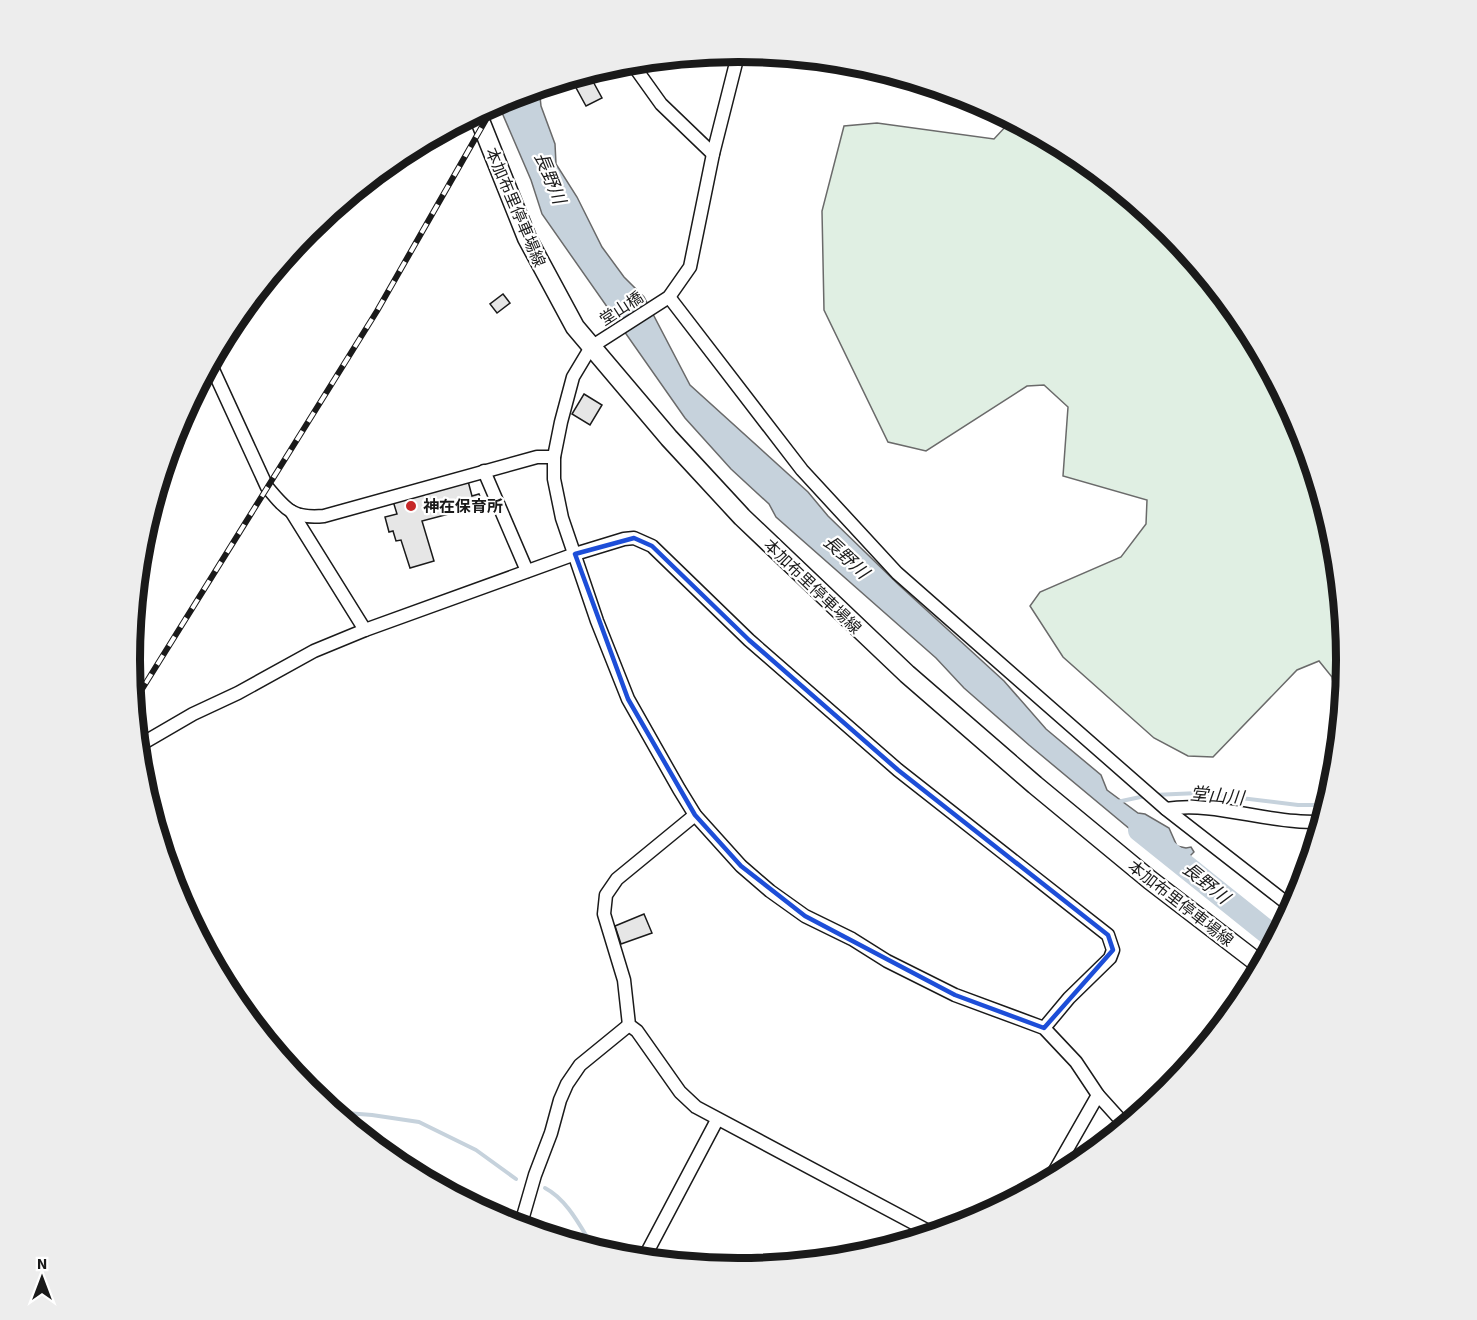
<svg xmlns="http://www.w3.org/2000/svg" width="1477" height="1320" font-family="'Source Sans 3','Noto Sans JP',sans-serif">
	<rect width="100%" height="100%" fill="#fff"/>
	<path fill="#e0efe3" stroke="#6a6a6a" stroke-width="1.5" d="M1009,117l68,37 92,76 76,92 56,105 35,115 11,118 -6,66 -9,-49 -13,-16 -22,9 -84,87 -25,-1 -34,-18 -91,-81 -33,-51 10,-14 81,-35 25,-33 1,-24 -84,-24 5,-69 -24,-22 -17,1 -101,65 -38,-9 -64,-132 -2,-99 22,-85 33,-3 117,16 14,-15z"/>
	<path fill="#c6d2dc" stroke="#6a6a6a" stroke-width="1.5" d="M539,87l2,19 14,38 1,20 21,33 25,50 22,30 20,20 46,88 118,107 20,24 71,69 105,96 42,48 55,46 6,15 31,23 7,1 24,14 8,18 9,2 5,-1 3,5 -9,9 -15,-12 -15,1 -126,-105 -65,-57 -28,-30 -160,-141 -7,-13 -38,-35 -46,-51 -143,-204 -11,-34 -28,-65 -3,-15z"/>
	<g fill="none" stroke-linecap="round" stroke-linejoin="round">
		<g stroke="#c6d2dc" stroke-width="4">
			<path d="M1153,795l46,-2 99,12h30"/>
			<path d="M1117,802l28,-6"/>
			<path d="M334,1112l38,3 47,7 57,28 40,29"/>
			<path d="M545,1188c23,12 36,40 50,62"/>
		</g>
		<path stroke="#c6d2dc" stroke-width="24" d="M1140,830l136,109"/>
	</g>
	<g fill="#e6e6e6" stroke="#1a1a1a" stroke-width="1.5">
		<path d="M590,76l12,22 -16,8 -12,-22z"/>
		<path d="M503,294l7,9 -13,10 -7,-9z"/>
		<path d="M584,394l18,11 -12,20 -18,-11z"/>
		<path d="M468,481l4,15 7,-2 4,11 -61,16 12,40 -24,7 -9,-28 -5,1 -3,-10 -4,1 -4,-15 12,-3 -4,-13z"/>
		<path d="M644,914l8,19 -31,11 -6,-18z"/>
	</g>
	<g fill="none" stroke-linecap="round" stroke-linejoin="round">
		<defs>
			<g id="street">
				<path d="M739,51l-26,103 -23,113 -21,30 -78,50 -18,30 -12,45 -7,35v22l8,39 35,103 31,78 51,90 16,26 46,51 29,25 35,25 47,23 35,22 68,34 89,33 32,34 22,33 28,31"/>
				<path d="M631,62l30,42 52,50"/>
				<path d="M669,297l133,173 95,103 269,236 127,99"/>
				<path d="M210,363l57,124c19,23 26,32 57,29l213,-59h17"/>
				<path d="M484,471l43,100"/>
				<path d="M291,511l74,119"/>
				<path d="M138,746l55,-32 45,-21 76,-42 51,-21 210,-76 49,-15 10,-1 18,8 97,94 149,130 210,165 5,15 -3,8 -41,40 -25,30"/>
				<path d="M1166,809c43,-7 86,9 129,12 9,1 19,1 28,1"/>
				<path d="M695,815l-78,64 -11,16 -2,19 20,66 5,45 8,6 43,61 16,15 238,127"/>
				<path d="M1049,1181l49,-86"/>
				<path d="M520,1227l15,-52 16,-42 9,-33 7,-16 13,-19 49,-40"/>
				<path d="M643,1260l74,-140"/>
			</g>
			<path id="secondary" d="M477,113l50,125 48,89 94,111 73,79 165,157 128,111 115,95 112,86"/>
		</defs>
		<use href="#street" stroke="#1a1a1a" stroke-width="15"/>
		<use href="#secondary" stroke="#1a1a1a" stroke-width="21"/>
		<use href="#street" stroke="#fff" stroke-width="12"/>
		<use href="#secondary" stroke="#fff" stroke-width="18"/>
		<defs>
			<path id="rail" d="M134,702l243,-391 119,-209"/>
		</defs>
		<use href="#rail" stroke="#1a1a1a" stroke-width="6"/>
		<use href="#rail" stroke="#fff" stroke-width="4" stroke-dasharray="11" stroke-linecap="butt"/>
	</g>
	<path fill="none" stroke="#1d4ed8" stroke-width="4.5" stroke-linejoin="round" d="M634,538l18,8 97,94 149,130 210,165 5,15 -69,78 -89,-33 -150,-79 -64,-50 -46,-51 -67,-116 -53,-145z"/>
	<circle fill="#c62828" stroke="#fff" stroke-width="2" cx="411" cy="506" r="6"/>
	<g text-anchor="middle" stroke-width="4.5" stroke-linejoin="round" paint-order="stroke">
		<g font-size="16" fill="#1a1a1a" stroke="#fff">
			<text transform="translate(516 207) rotate(67)" y="6">本加布里停車場線</text>
			<text transform="translate(621 308) rotate(-33)" y="6">堂山橋</text>
			<text transform="translate(813 586) rotate(44)" y="6">本加布里停車場線</text>
			<text transform="translate(1181 903) rotate(38)" y="6">本加布里停車場線</text>
		</g>
		<g font-size="16" font-weight="bold" fill="#1a1a1a" stroke="#fff" text-anchor="start">
			<text x="423" y="512">神在保育所</text>
		</g>
		<g font-size="18" font-style="italic" fill="#1a1a1a" stroke="#fff">
			<text transform="translate(550 178) rotate(68)" y="6">長野川</text>
			<text transform="translate(846 557) rotate(43)" y="6">長野川</text>
			<text transform="translate(1217 796) rotate(5)" y="6">堂山川</text>
			<text transform="translate(1206 883) rotate(39)" y="6">長野川</text>
		</g>
	</g>
	<path d="M0 0H1477V1320H0ZM140 660a598 598 0 1 1 1196 0a598 598 0 1 1-1196 0Z" fill="#ededed" fill-rule="evenodd"/>
	<path fill="none" stroke="#1a1a1a" stroke-width="8" d="M140 660a598 598 0 1 1 1196 0a598 598 0 1 1-1196 0Z"/>
	<g transform="translate(42 1278)" stroke="#ffffff" stroke-width="4.5" paint-order="stroke">
	<path d="M0-4.5L10 22L0 15L-10 22Z" fill="#1a1a1a"/>
	<text y="-9" font-size="16" font-weight="bold" text-anchor="middle" fill="#1a1a1a">N</text>
	</g>
</svg>
